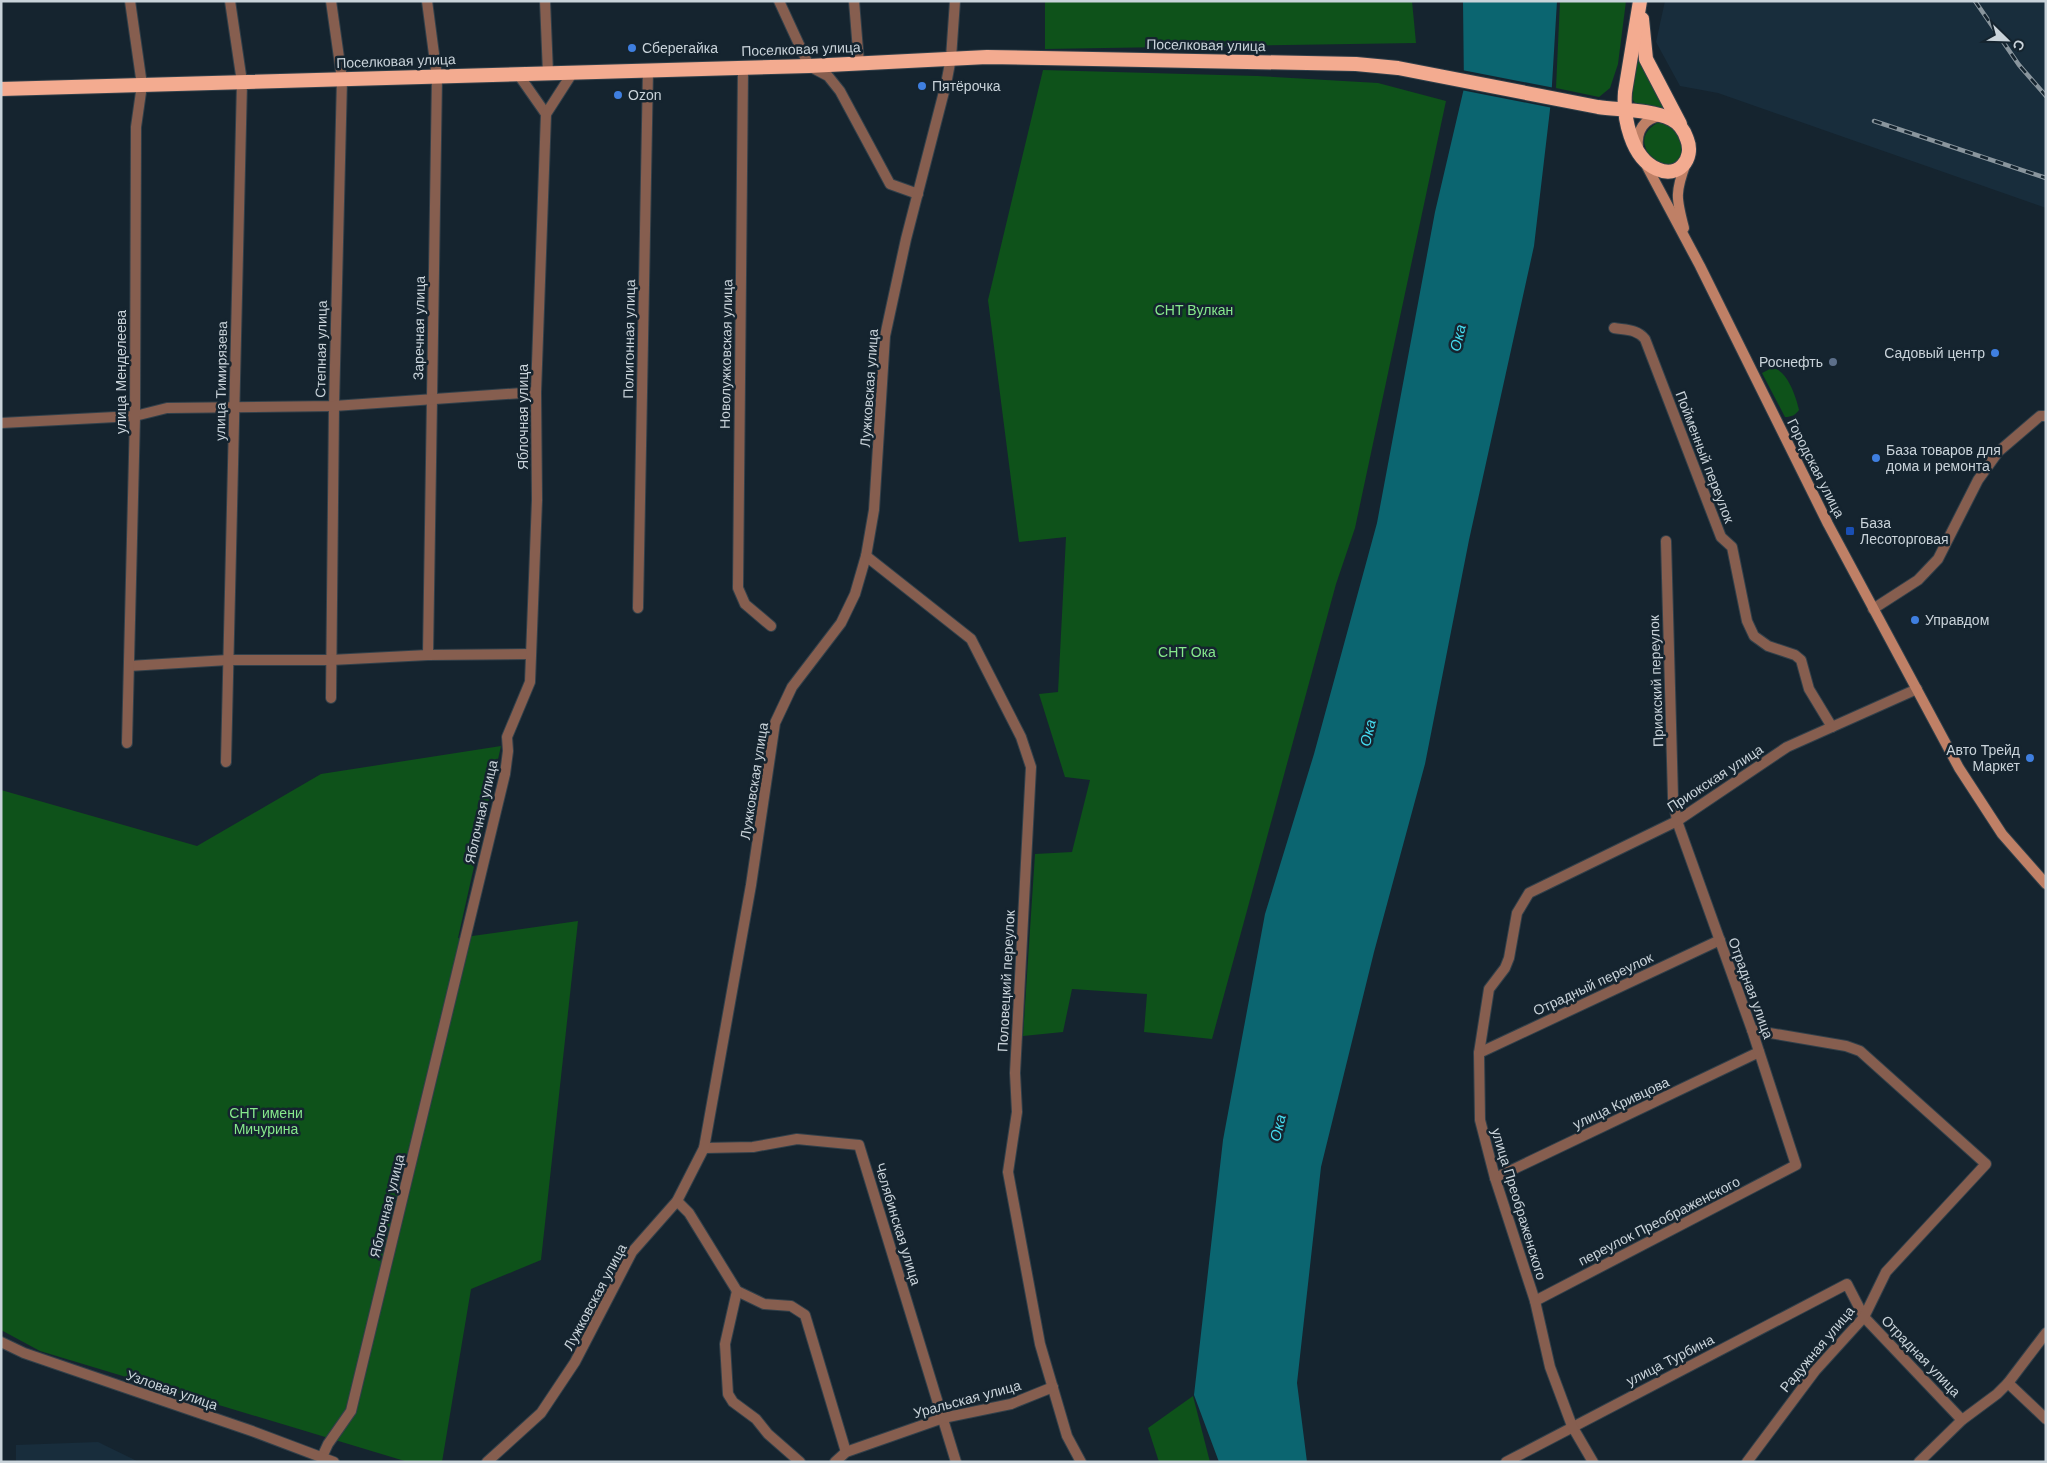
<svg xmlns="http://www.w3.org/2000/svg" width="2047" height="1463" font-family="Helvetica,sans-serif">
	<rect width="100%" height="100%" fill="#15242f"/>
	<g fill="#182d3c">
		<path d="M1665,1h381v207l-328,-115 -38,-7 -24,-44z"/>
		<path d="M98,1442l41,20h-123v-17z"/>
	</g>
	<g fill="#0e521a">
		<path d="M1045,1h367l4,42 -371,6z"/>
		<path d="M1560,1h66l-8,63 -8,24 -11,9 -43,-9z"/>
		<path d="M1639,59l27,47 -2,4 -27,-5 -5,-6 5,-39z"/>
		<path d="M1043,70l214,6 121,7 68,18 -91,427 -19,56 -124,455 -68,-7 3,-38 -75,-5 -9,43 -40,4 12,-182 37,-2 18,-72 -25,-3 -26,-83 19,-2 8,-155 -47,5 -31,-242z"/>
		<path d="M1657,123c19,-1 23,13 27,30l-8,12h-18c-14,-14 -22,-29 -1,-42z"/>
		<path d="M1772,368c15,1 24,29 27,42 -4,5 -7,7 -14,7l-23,-44z"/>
		<path d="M501,746l-43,192 120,-17 -37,339 -70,29 -29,173h-34l-368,-111 -39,-21v-540l196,56 124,-72z"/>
		<path d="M1193,1396l17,66h-51l-11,-34z"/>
	</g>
	<path fill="#0b6570" d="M1463,1h94l-6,100 -17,145 -65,294 -44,224 -51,188 -53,215 -24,216 10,79h-88l-25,-67 29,-255 42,-226 49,-160 63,-231 58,-311 29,-124z"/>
	<path fill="#15242f" d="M1462,70l93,18 -2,20 -92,-18z"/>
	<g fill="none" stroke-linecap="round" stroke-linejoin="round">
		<defs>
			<g id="minor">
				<path d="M331,1l11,78 -8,327 -3,292"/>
				<path d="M427,1l10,76 -9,578"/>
				<path d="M545,1l3,72"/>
				<path d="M779,1l30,65 19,10 12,15 50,93 28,10"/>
				<path d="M854,1l5,62"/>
				<path d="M743,68l-5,520 7,16 26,22"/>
				<path d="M518,74l28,40"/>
				<path d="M1614,328c12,2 23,1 31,11l76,198 11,10 15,74 7,15 14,10 27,9 6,5 8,29 23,38"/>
				<path d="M1,423l134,-7 32,-8 167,-2 202,-14"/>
				<path d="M866,556l105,83 50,98 10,30 -16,306 2,39 -9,60 32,172 27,92 14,26"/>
				<path d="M638,608l10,-538"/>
				<path d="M1873,609l45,-29 20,-21 40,-79 20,-28 42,-36h6"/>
				<path d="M129,666l99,-6h103l97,-5 103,-1"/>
				<path d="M127,743l8,-327 1,-289 6,-42 -12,-84"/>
				<path d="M226,762l16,-680 -12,-81"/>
				<path d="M1479,1053l241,-113"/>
				<path d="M704,1148l49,-1 44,-8 62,6 97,317"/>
				<path d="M1495,1178l264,-126"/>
				<path d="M677,1201l12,12 48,78 27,13 27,2 14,9 41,137"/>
				<path d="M737,1291l-12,53 3,50 5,8 23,17 12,15 32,28"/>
				<path d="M1535,1301l261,-136 -44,-135 -75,-209 -4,-23 -7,-257"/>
				<path d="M2008,1383l38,36"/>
				<path d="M322,1457l6,-13 23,-33 154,-637 3,-23 -1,-14 23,-55 7,-182 -1,-108 10,-278 27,-42"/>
				<path d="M487,1462l54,-49 34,-51 57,-110 45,-51 27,-53 47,-263 24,-162 17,-36 49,-64 14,-29 11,-38 8,-46 11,-174 21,-97 40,-155 5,-26 4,-57"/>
				<path d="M835,1462l11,-10 97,-34 68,-14 42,-17"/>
				<path d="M1506,1462l341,-178 17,33 98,103"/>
				<path d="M1593,1462l-21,-36 -22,-59 -15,-66 -40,-123 -15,-58 -1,-67 10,-64 16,-21 4,-10 8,-45 12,-20 148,-72 110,-74 130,-58"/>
				<path d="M1747,1462l68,-91 49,-54 22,-45 100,-108 -126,-113 -14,-5 -94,-16"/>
				<path d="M1919,1462l43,-42 35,-26 11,-11 38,-50"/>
			</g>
			<path id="tertiary" d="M1,1342l23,11 228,78 82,31"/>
			<g id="secondary">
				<path d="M1638,148c-2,-17 6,-30 23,-32"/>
				<path d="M1644,161l56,105 128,258 131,244 43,66 44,50"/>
				<path d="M1684,228c-8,-30 -9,-36 2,-65"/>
			</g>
			<g id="trunk">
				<path d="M1642,19l4,40 34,65"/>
				<path d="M1,89l808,-23 178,-9 369,7 42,4 200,39c22,3 54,3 73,12 8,4 13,11 16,20 8,20 -9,40 -30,30 -26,-11 -34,-52 -32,-77l15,-91"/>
			</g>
		</defs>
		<use href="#minor" stroke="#32404a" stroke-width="12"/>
		<use href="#tertiary" stroke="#32404a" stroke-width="12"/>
		<use href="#secondary" stroke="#32404a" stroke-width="12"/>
		<use href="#trunk" stroke="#32404a" stroke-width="16"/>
		<use href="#minor" stroke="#865e4f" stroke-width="10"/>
		<use href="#tertiary" stroke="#865e4f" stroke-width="10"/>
		<use href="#secondary" stroke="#bf8066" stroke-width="10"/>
		<use href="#trunk" stroke="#f3ab90" stroke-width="14"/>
		<defs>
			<g id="rail">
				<path d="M1975,1l44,64 27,31"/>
				<path d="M1874,121l172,57"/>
			</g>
		</defs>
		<use href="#rail" stroke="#89959d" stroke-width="4.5"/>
		<use href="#rail" stroke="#15242f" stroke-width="2.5" stroke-dasharray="8" stroke-linecap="butt"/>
	</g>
	<g fill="#3f7fe0" stroke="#15242f" stroke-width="2">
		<circle cx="632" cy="48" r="5"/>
		<circle cx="922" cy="86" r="5"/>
		<circle cx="618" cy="95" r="5"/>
		<circle cx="1995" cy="353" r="5"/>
		<circle cx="1876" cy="458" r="5"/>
		<circle cx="1915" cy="620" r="5"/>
		<circle cx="2030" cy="758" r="5"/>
	</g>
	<circle fill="#5c6f8a" stroke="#15242f" stroke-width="2" cx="1833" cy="362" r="5"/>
	<rect fill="#1a4fb4" stroke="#15242f" stroke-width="2" x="1845" y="526" width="10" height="10" rx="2.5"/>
	<g text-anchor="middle" stroke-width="5" stroke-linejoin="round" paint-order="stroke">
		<g font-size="14" fill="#c9d3da" stroke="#15242f">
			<text transform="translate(1206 45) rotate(1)" y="5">Поселковая улица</text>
			<text transform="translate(801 49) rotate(-2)" y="5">Поселковая улица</text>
			<text transform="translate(396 61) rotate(-2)" y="5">Поселковая улица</text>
			<text transform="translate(419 328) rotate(-89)" y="5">Заречная улица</text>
			<text transform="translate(629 339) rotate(-89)" y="5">Полигонная улица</text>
			<text transform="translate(321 349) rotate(-89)" y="5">Степная улица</text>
			<text transform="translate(726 354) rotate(-89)" y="5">Новолужковская улица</text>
			<text transform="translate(121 372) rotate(-90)" y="5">улица Менделеева</text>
			<text transform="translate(221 381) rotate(-89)" y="5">улица Тимирязева</text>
			<text transform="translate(869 388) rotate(-86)" y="5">Лужковская улица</text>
			<text transform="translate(523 417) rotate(-90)" y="5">Яблочная улица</text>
			<text transform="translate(1705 457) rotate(69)" y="5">Пойменный переулок</text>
			<text transform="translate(1816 468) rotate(63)" y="5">Городская улица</text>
			<text transform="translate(1656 681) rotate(-92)" y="5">Приокский переулок</text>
			<text transform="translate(1715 778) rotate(-33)" y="5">Приокская улица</text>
			<text transform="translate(754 781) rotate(-81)" y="5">Лужковская улица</text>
			<text transform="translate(481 812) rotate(-77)" y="5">Яблочная улица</text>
			<text transform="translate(1006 981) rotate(-87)" y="5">Половецкий переулок</text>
			<text transform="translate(1593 984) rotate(-25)" y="5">Отрадный переулок</text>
			<text transform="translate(1751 988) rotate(70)" y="5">Отрадная улица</text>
			<text transform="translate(1621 1103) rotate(-25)" y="5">улица Кривцова</text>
			<text transform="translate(1519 1204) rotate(73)" y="5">улица Преображенского</text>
			<text transform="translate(387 1206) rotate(-76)" y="5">Яблочная улица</text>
			<text transform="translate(1659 1221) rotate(-27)" y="5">переулок Преображенского</text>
			<text transform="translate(898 1224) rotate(73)" y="5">Челябинская улица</text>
			<text transform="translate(595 1297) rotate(-62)" y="5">Лужковская улица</text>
			<text transform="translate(1817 1349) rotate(-50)" y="5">Радужная улица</text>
			<text transform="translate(1921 1356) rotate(46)" y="5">Отрадная улица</text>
			<text transform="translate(1670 1360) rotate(-27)" y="5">улица Турбина</text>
			<text transform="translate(172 1390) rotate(19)" y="5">Узловая улица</text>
			<text transform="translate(967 1399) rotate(-15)" y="5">Уральская улица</text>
		</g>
		<g font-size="14" fill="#c9d3da" stroke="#15242f" text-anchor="start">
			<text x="642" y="53">Сберегайка</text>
			<text x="932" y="91">Пятёрочка</text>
			<text x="628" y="100">Ozon</text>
			<text x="1985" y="358" text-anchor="end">Садовый центр</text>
			<text x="1823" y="367" text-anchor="end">Роснефть</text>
			<text x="1886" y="455">База товаров для<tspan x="1886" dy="16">дома и ремонта</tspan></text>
			<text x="1860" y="528">База<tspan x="1860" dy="16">Лесоторговая</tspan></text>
			<text x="1925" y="625">Управдом</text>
			<text x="2020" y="755" text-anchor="end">Авто Трейд<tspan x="2020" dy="16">Маркет</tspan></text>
		</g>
		<g font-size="14" fill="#86e98c" stroke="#15242f">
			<text x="1194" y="315">СНТ Вулкан</text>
			<text x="1187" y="657">СНТ Ока</text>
			<text x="266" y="1118">СНТ имени<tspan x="266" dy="16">Мичурина</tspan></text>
		</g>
		<g font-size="15" font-style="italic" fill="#46def2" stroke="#15242f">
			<text transform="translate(1458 338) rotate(-77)" y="5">Ока</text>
			<text transform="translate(1368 733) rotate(-77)" y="5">Ока</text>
			<text transform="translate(1278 1128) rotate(-77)" y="5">Ока</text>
		</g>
	</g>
	<rect width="2047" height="1463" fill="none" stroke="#c9d3da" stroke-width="5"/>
	<g transform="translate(2007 40) rotate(113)" stroke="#15242f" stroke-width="4" paint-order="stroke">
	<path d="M0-4L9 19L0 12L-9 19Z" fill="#c9d3da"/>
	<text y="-8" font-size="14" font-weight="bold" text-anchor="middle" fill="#c9d3da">С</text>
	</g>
</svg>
